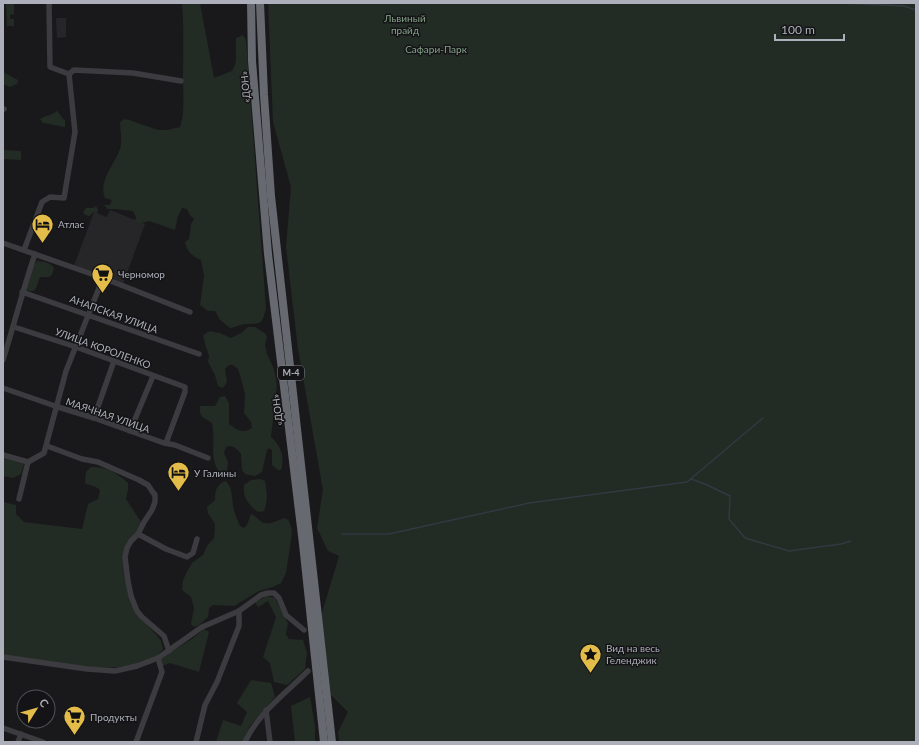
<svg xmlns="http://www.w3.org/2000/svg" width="919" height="745" font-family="Lato,sans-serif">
	<rect width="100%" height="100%" fill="#19191b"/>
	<g fill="#262528">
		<path d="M56,18h10v19l-9,1z"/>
		<path d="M110,210l35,14 -22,60 -49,-18 20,-54 13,5z"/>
	</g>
	<g fill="#232b25">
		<path d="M182,3h18l14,75 18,-7 4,-9v-24l7,-3 3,5 20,268c-4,17 -4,15 -20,16 -5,0 -10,3 -16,4l-10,-8 -5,-9h-7l-8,-6 4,-29 -3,-16c-9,-4 -14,-8 -16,-18l4,-3 2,-15 3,-5 -4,-4 -3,-6 -5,-1 -4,8 -3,14 -26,-9 -10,3 -4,-3 1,-4 -3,-6 -18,-2h-7l-4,-4h6l2,-5 -7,-2c-8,-18 14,-38 16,-54 1,-7 -1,-15 -1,-22l4,-3 5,1 29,10h9l13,-3c5,-14 3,-34 3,-49 0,-25 1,-50 -1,-75z"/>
		<path d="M268,3h648v739h-577l-1,-10 10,-20 -17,-17 -10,-79 18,-60 -11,-5 -11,-23 6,-38 -25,-141 -12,-102 5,-60 -18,-65z"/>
		<path d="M6,4h8v10l-4,1v4h4v7h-7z"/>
		<path d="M3,72l15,8 -1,4 -7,3 -7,-3z"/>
		<path d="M57,111c4,3 4,7 8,9v7l-22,-4 -3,-4c6,-4 11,-3 17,-8z"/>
		<path d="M3,150l18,1v9l-18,-1z"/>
		<path d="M96,206l2,3 -1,5 -3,-2 -5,4 -4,-1 -2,-3 3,-4h7z"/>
		<path d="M37,261c7,1 13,1 17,7l-2,7 -3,2h-9l-4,11 -2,3h-6l-2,-1 7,-24z"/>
		<path d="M248,327h7l11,7 1,4 -2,7 2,9 7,15 3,16 -6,52c10,9 14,20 10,33h-3l-6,-5v-15l-3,-2 -2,2 -5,22 -7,4 -10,-2 -3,-4 -1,-16c-4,-5 -8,-10 -15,-7l-2,6 4,9 -1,10 -6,2c-13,-14 -5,-32 -9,-51 -8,-6 -13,-4 -12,-17h15l5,-9 5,-1 4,7v21c8,6 14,10 23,4l-1,-6 -7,-9 1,-19 -4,-16 -3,-9 -5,-4h-4l-4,4 2,13 -4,6 -5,-2 -3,-11 -7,-13 1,-6 -4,-12 -2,-9 7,-4 10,2 11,5 10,-5z"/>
		<path d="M3,458l21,6 -3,10 -8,4 -10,-2z"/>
		<path d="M91,467c14,-1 27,6 37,16v7l-2,9 15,23 -6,12 -7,7 -4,24 17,53 16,18 4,5 2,8c-4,6 -9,8 -15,11 -42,17 -101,2 -145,-4v-154l13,3v9l8,8 58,7 6,-25 10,-5 2,-9c-5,-5 -10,-4 -15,-7l1,-11z"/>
		<path d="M260,479l5,2c2,11 3,20 -1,30l-6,1c-10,-8 -15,-14 -14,-27l7,-5z"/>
		<path d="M226,481c8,9 5,18 8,29 1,5 4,11 6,16l4,2 3,-3 4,-11c5,2 7,6 11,8 6,4 16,-2 23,-4l4,3 3,9 -1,10 -5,33 -5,10 -8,4 -14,4 -25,15 -21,-1 -4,3 -1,9 -9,8 -5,2 -3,-3 3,-16 -3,-11 -9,-7 1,-10 5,-10 4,-7 11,-8 4,-9 7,-8 1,-14 -7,-11 -1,-6 8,-7c0,-9 1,-16 11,-19z"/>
		<path d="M267,596l8,2 13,25 -2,11 3,5 14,1 4,13 -2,16 -18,16 -13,-3 -4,-19 -7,-6 13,-40 -8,-16 -10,6 -3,-5z"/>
		<path d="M204,629l5,3 -10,40 -29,-9 -8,3 -1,-8 31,-19z"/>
		<path d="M251,680l20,3 4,14 -25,29 -7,16h-27l7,-22 18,6 6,-14 -10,-9z"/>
		<path d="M310,697l5,29v16h-20l-4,-36z"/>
	</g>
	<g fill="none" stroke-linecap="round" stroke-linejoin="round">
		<g stroke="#323940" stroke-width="1.5">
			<path d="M842,3l62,3 12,4"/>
			<path d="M691,479l14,5 25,12 -1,23 16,19 44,13 52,-7 10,-3"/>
			<path d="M342,534h47l140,-31 158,-21 76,-64"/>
		</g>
		<g stroke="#3b3b40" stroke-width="5.5">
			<path d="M49,3l1,64 19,7"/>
			<path d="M69,74l5,-4 59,3 48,8"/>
			<path d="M3,109h1"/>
			<path d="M3,243l100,35 87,34"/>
			<path d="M24,250l18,-48 8,-5 14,1 11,-66 -6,-58"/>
			<path d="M22,292l177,62"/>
			<path d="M14,327l62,20 109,40v5l-19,51"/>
			<path d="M3,360c11,-35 20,-71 32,-106"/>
			<path d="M3,388l55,19 36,11 70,25 11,2 33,13"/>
			<path d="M94,418l20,-57"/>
			<path d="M130,431l23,-55"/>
			<path d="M47,446l35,13 16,3 41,18 9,5 4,6 3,4v7l-3,8 -8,12 -6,12 -7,7 -4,7 -2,9 3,24 3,15 6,15 5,6 22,19 5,15"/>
			<path d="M3,455l25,7 16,-9 22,-82 37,-93"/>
			<path d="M19,499l9,-37"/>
			<path d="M138,534l28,15 21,8 6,-4 4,-14"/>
			<path d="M3,657l84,12 28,2 22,-5 21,-8 44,-31 37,-16 22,-16 7,-2h6l5,5 7,17 18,15"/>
			<path d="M266,710l4,32"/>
			<path d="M3,728l40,14"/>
			<path d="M18,742l3,-8"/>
			<path d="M136,742l26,-70 -4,-14"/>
			<path d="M196,742l9,-37 12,-23 22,-56v-15"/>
			<path d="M245,742c14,-30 40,-48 63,-71"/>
		</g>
		<g stroke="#676970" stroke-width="8">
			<path d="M251,3l1,58 16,193 35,290 21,198"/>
			<path d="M260,3l4,92 7,101 61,546"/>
		</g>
	</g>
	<defs>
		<symbol id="hotel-pin" viewBox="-11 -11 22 30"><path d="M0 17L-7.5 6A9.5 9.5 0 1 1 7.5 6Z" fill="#e4bc49" stroke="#141416"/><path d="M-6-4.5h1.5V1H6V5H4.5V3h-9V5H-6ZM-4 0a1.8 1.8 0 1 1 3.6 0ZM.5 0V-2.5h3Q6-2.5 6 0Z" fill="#111"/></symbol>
		<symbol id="supermarket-pin" viewBox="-11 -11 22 30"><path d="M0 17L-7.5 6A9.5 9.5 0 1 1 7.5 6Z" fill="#e4bc49" stroke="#141416"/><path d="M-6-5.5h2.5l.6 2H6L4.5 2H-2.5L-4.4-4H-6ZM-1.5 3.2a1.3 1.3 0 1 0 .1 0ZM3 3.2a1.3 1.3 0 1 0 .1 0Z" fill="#111"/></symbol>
		<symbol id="sight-pin" viewBox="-11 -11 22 30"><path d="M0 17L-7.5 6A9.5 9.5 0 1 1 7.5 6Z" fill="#e4bc49" stroke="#141416"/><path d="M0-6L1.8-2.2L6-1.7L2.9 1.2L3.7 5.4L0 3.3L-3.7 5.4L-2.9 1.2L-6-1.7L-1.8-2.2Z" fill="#111"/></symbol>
	</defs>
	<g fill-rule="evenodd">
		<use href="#hotel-pin" x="30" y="212" width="25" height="34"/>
		<use href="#supermarket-pin" x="90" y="262" width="25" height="34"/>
		<use href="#hotel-pin" x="166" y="460" width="25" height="34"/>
		<use href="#sight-pin" x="578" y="642" width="25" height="34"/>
		<use href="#supermarket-pin" x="62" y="704" width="25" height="34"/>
	</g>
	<g text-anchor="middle" stroke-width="3" stroke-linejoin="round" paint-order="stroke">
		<rect fill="#141416" stroke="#7f8189" stroke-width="1" x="278" y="366" width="26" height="14" rx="3"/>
		<g font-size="9" font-weight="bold" fill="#adb0ba">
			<text x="291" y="376">М-4</text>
		</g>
		<g font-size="10" fill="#86a38a" stroke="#141416">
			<text x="405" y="22">Львиный<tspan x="405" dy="12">прайд</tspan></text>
			<text x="436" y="53">Сафари-Парк</text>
		</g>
		<g font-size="10" fill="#adb0ba" stroke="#141416">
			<text transform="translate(245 87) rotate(-95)" y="4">«ДОН»</text>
			<text transform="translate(114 314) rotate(20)" y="4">АНАПСКАЯ УЛИЦА</text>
			<text transform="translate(103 348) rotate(20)" y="4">УЛИЦА КОРОЛЕНКО</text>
			<text transform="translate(277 410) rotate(-97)" y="4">«ДОН»</text>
			<text transform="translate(108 415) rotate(19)" y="4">МАЯЧНАЯ УЛИЦА</text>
		</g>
		<g font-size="10" fill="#adb0ba" stroke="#141416" text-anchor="start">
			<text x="58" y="228">Атлас</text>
			<text x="118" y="278">Черномор</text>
			<text x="194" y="477">У Галины</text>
			<text x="606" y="652">Вид на весь<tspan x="606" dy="12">Геленджик</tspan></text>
			<text x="90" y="721">Продукты</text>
		</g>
	</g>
	<rect width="919" height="745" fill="none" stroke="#adb0ba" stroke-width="8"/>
	<g transform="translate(36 709) rotate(53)"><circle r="19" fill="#141416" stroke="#515258"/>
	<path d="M0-3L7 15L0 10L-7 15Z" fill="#e4bc49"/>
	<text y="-6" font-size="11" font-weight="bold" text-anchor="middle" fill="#adb0ba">С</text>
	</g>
	<path d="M775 34v6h69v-6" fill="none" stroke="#adb0ba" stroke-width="2"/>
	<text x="781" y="34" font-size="12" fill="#adb0ba" stroke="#141416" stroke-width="3" paint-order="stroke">100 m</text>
</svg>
